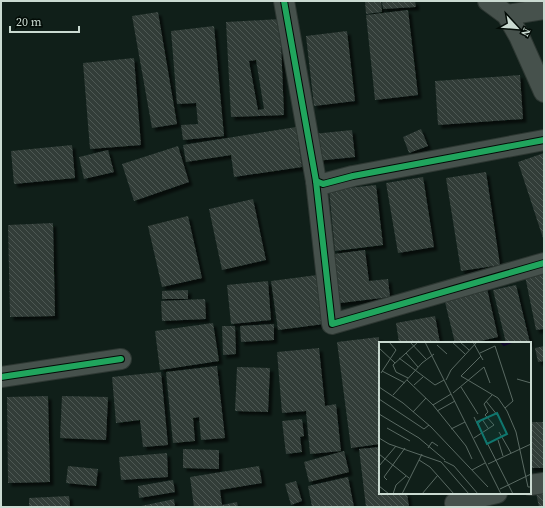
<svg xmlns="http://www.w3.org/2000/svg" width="545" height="508" font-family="'Source Serif 4',serif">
	<defs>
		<pattern id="building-back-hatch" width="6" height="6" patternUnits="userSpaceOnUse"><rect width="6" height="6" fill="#303c37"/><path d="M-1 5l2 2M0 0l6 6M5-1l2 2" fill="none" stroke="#4d5853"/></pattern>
		<filter id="shadow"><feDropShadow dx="3.5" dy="3.5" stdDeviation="1" flood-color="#0009"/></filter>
	</defs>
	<rect width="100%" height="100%" fill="#101f19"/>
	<g fill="url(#building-back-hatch)" fill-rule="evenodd" filter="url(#shadow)">
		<path d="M365,1h16l1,11 -16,2z"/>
		<path d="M382,1h33l1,6 -33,2z"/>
		<path d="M408,10l10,85 -43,5 -9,-85z"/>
		<path d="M158,12l19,112 -25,4 -20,-112z"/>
		<path d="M280,19l4,96 -53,2 -5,-95zM256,60l8,49 -6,1 -9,-49z"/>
		<path d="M214,26l10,110 -41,4 -2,-15 17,-1 -2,-21 -19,1 -6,-73z"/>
		<path d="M347,31l8,70 -41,5 -8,-70z"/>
		<path d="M134,58l7,87 -51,4 -7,-86z"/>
		<path d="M520,75l3,44 -85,6 -3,-44z"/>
		<path d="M296,127l6,40 -68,10 -3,-22 -45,7 -3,-17z"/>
		<path d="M421,129l7,17 -19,7 -6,-16z"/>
		<path d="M352,130l3,27 -39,4 -3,-27z"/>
		<path d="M72,145l3,33 -61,6 -3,-33z"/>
		<path d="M178,146l11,36 -55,19 -12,-37z"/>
		<path d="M108,150l6,22 -30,7 -5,-22z"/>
		<path d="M544,153v88l-26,-79z"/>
		<path d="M486,172l14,93 -39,6 -15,-93z"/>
		<path d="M423,177l11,70 -36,6 -12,-70z"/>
		<path d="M376,185l7,60 -48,6 -6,-61z"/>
		<path d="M253,199l13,61 -44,10 -13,-61z"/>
		<path d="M188,216l14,62 -40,9 -14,-61z"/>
		<path d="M53,223l2,93 -45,1 -2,-92z"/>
		<path d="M365,250l4,31 19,-2 2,18 -58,7 -6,-49z"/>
		<path d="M544,267v62l-8,1 -12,-59z"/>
		<path d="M317,275l7,49 -46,6 -7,-49z"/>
		<path d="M268,281l3,39 -40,4 -4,-39z"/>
		<path d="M486,284l12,53 -26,6h-17l-12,-49z"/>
		<path d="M516,285l14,58h-24l-13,-53z"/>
		<path d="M188,290v9h-26v-8z"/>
		<path d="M205,299l1,20 -44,2 -1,-20z"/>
		<path d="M435,316l5,27h-41l-3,-20z"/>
		<path d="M213,323l6,38 -59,9 -5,-39z"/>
		<path d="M274,324v16l-33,2 -1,-16z"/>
		<path d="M222,326h13l1,28 -13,1z"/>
		<path d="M379,337l1,107 -29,4 -14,-106z"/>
		<path d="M544,346v15l-6,1 -3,-14z"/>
		<path d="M319,348l6,58 11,-2 5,47 -31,3 -4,-43 -24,2 -5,-61z"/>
		<path d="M217,366l8,72 -24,2 -2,-23 -6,1 2,23 -22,2 -7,-71z"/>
		<path d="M237,367l33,1 -2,44 -33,-1z"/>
		<path d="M161,372l7,73 -25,2 -3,-27 -24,3 -4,-46z"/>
		<path d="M48,396l2,86 -42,1 -1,-86z"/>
		<path d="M62,396l46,1 -2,43 -46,-2z"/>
		<path d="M302,419l2,17 -4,1 2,15 -16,2 -4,-33z"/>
		<rect x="530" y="422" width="14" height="46"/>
		<path d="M380,447v46h27l2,14h-43l-7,-58z"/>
		<path d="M183,449l36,1v19l-36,-1z"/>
		<path d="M344,451l5,21 -40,10 -5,-20z"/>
		<path d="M167,453l1,24 -47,3 -2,-23z"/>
		<path d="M68,466l30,3 -2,17 -30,-3z"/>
		<path d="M259,466l3,17 -42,7 2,15 15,-3 1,5h-44l-4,-30z"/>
		<path d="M348,477l6,30h-42l-4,-21z"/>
		<path d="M173,480l2,12 -36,6 -1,-12z"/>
		<path d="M296,481l6,20 -11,4 -6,-21z"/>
		<path d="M544,491v16h-5l-3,-14z"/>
		<path d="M69,496l1,11h-41v-9z"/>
		<path d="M174,499l1,8h-34v-1z"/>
	</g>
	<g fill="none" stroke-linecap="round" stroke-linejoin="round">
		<defs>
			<g id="minor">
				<path d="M284,1l32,180 16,143 212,-61"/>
				<path d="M488,1l19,14 12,21 25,56"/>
				<path d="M507,15l37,-6"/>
				<path d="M316,181l7,3 30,-8 191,-36"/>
				<path d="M1,377l120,-18"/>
				<path d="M530,485l14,-2"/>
				<path d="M455,503l42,-10"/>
			</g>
		</defs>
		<use href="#minor" stroke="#2d3732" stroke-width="22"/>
		<use href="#minor" stroke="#46514c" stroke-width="20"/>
		<defs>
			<g id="cycleway">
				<path d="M284,1l32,180 16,143 212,-61"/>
				<path d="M316,181l7,3 30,-8 191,-36"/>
				<path d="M1,377l120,-18"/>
			</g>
		</defs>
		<use href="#cycleway" stroke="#030c07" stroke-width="8"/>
		<use href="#cycleway" stroke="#20a55d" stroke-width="6"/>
	</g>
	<g transform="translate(379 342)">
		<rect width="152" height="152" fill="#101f19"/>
		<path fill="none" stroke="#0e052b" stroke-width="2" d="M122,0l3,3 8,-3"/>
		<path fill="none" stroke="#5a6a63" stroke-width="1" d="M31,0l16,17M46,0l76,152M73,0l13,12M81,0l9,8M94,0l10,18M58,3l10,9M0,6l16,15M27,11l12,14M101,11l15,-7 18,55 -8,7M102,14l-20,20 37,22 9,13 9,21 12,55h3M20,16l36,27 9,-5M3,29l23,12M2,31l15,-23 -7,-8M29,36l-12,-6 -3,-7 25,-23M138,37l14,4M28,38l26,25 33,41 6,13M67,38l5,-10 26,-28M35,43l9,-8M0,45l24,16 28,24 57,60M82,45l17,27M74,51l31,-26 6,16M14,53l29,-32 12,-9M0,57l45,30 5,-4M107,59l12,15M54,63l18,-11M58,69l18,-10M34,70l13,-14M0,72l40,24 26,22M95,75l39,77M99,82l4,-5 6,9M8,86l23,13M72,87l14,-7M120,90l12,21M0,96l10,6 52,18 28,32M95,96l20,-13 -9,-10 3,-3 -4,-8 8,-9M119,98l5,16M49,106l4,-6 6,4M0,112l30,24M40,118l11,7 24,27M65,119l10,5 24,28M109,122l43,-20M0,124l17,-20M93,128l13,-7M8,138l-3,-3 21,-29M0,144l10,8M121,147l31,-15M14,152l3,-9 10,-9M23,152l20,-40M43,152l16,-19"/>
		<path fill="#0f766e" fill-opacity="0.15" stroke="#0f766e" stroke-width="2" d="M118,71l10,21 -20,10 -10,-22z"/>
		<rect width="152" height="152" fill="none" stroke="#cadad1" stroke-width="2"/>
	</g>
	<rect width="545" height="508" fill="none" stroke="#cadad1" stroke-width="4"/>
	<g transform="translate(517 28) rotate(116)" stroke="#030c07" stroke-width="3" paint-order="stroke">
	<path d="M0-3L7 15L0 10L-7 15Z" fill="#cadad1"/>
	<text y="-6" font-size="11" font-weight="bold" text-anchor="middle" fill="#cadad1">N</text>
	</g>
	<path d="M10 26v6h69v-6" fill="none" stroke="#cadad1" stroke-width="2"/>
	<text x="16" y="26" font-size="12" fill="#cadad1" stroke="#030c07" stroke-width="3" paint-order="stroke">20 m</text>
</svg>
